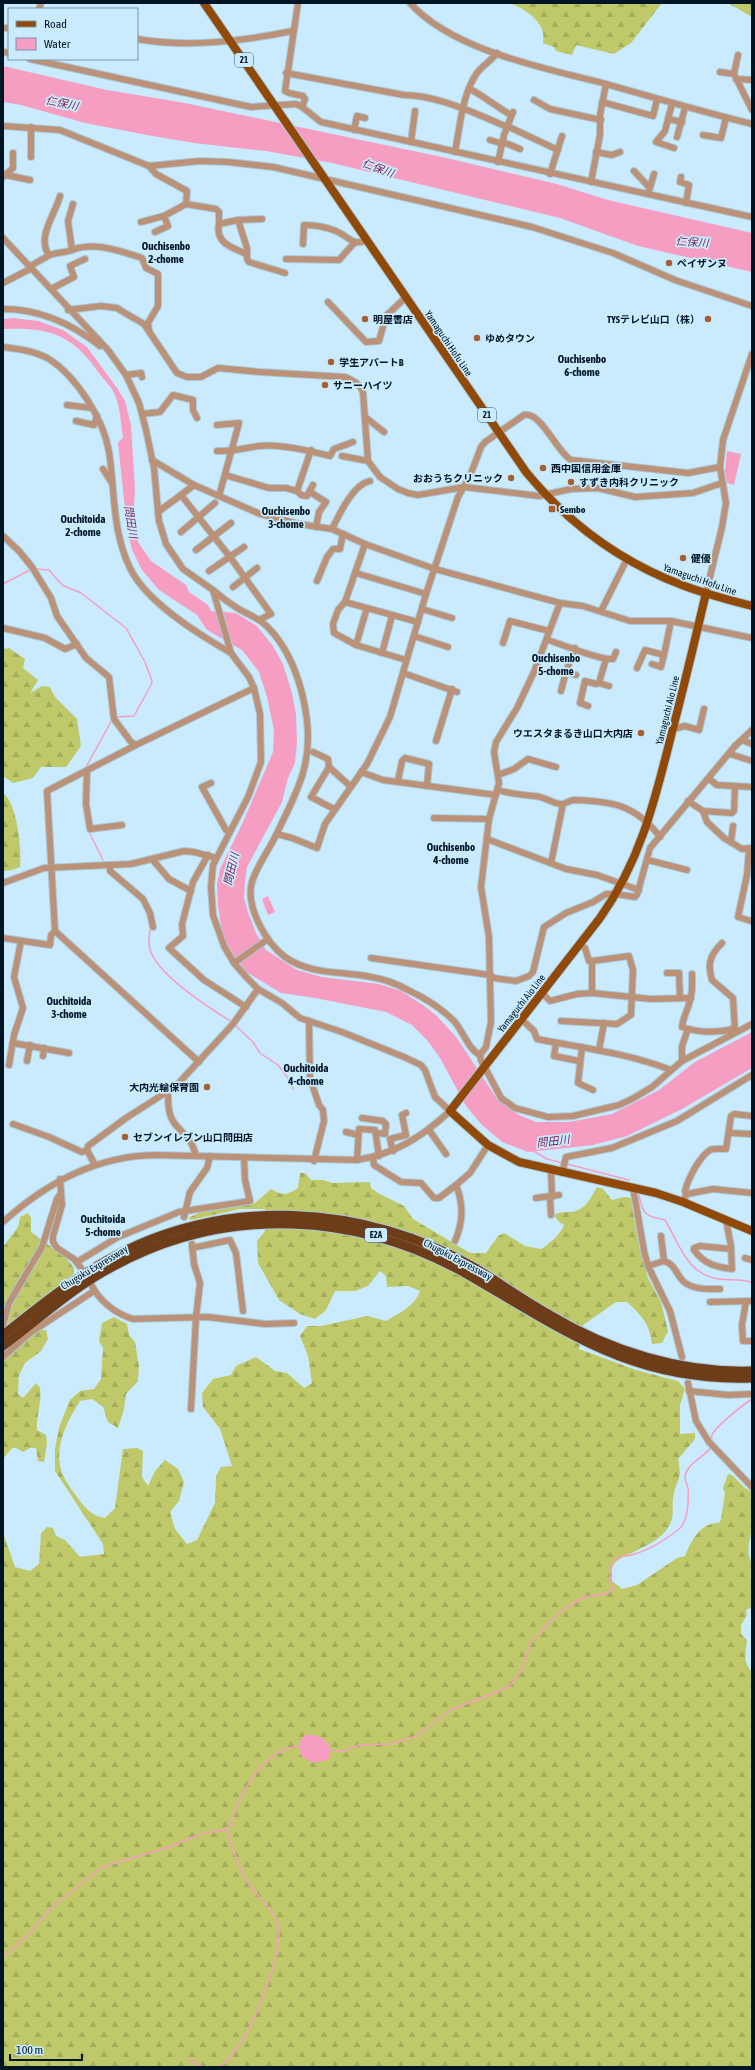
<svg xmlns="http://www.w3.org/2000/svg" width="755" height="2070" font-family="'Asap Condensed','Noto Sans JP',sans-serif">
	<defs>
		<pattern id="forest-firs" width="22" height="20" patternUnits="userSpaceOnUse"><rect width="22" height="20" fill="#c0c969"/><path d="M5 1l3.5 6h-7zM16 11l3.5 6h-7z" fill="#a3ac5b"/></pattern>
	</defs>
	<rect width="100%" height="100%" fill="#caebfe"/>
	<g fill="url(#forest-firs)">
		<path d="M510,3h152l-31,40 -17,11 -38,-9 -4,10 -16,-4 -2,-4 -11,-4c4,-20 -16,-33 -33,-40z"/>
		<path d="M728,3h24v14z"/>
		<path d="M9,648l16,11 -2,9 15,12 -8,13 12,-7 8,1 5,10 22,22 4,27 -15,21h-25l-8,11 -20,5 -10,-7v-127z"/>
		<path d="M3,793c14,9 19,58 17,74l-8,3 -9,1z"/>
		<path d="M300,1173h5l6,7h12l10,3 37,-1 1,6 7,5 26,13 9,13 57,34h16l12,-17 6,-3 21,13 16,3c8,-5 20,-15 23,-24l-6,-4 -4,-6c5,-3 10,-3 16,-3 15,-1 20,-13 27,-25l6,2 9,11 12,-3 7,1 8,47 9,33 13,24 7,29 -6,12 -10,1c-2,-20 -11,-29 -25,-42h-11l-33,23 -4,24 57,21 42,11 7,8 -5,16v29l15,-1v6l-17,20c5,22 -2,20 -5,39 -1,8 1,16 -2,24 -10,26 -53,31 -58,44 -2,4 -1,10 -1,15l10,8 15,-4 40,-27 8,-2c6,-15 16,-34 34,-33l2,-4 4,-26 -2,-5 5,-14 4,1 13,13 7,4c0,11 1,23 0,34 0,10 -8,26 0,36v45l-6,3 1,5 -6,10v9l6,6c-1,13 -5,21 5,32v395h-749v-534l12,34 15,4 9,-7 2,-31 6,-6 6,1 3,8 9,4 15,17 24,-3 -1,-10 -48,-73v-22l4,-22 11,-27 10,-9 14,-2 7,-10 2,-31 -4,-7 3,-18 12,-6 13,7 2,11 6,7 4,24 -1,15 -12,13 -2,15 -6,19 -10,-6 -5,-15 -11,-8 -12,2c-13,21 -27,46 -18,72 3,8 10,17 15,24 8,11 15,19 28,21l10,-10 8,-59 14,-1 6,3 -1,26 6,9 7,-15 10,-11 13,9 6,13 -5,19 -9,11 5,17 12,15 10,-4 18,-37 1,-27 5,-9 11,-1 -12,-37 -17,-22 -1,-14 11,-14 18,-4 5,-9 20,-9 19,14 12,2 17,15 8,-5 -4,-27 -8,-20 7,-10h14l46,-10 19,5c12,-7 30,-16 34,-30l-12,-5 -21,1 -1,-11 -6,-5 -12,15 -13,5h-20l-9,19 -11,9 -15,-5 -21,-14 -21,-37 -1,-22 8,-10v-22h-25l-49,11 -3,-2 17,-8 50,-7 16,-14c11,7 16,6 27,-1z"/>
		<path d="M28,1213l3,5v14l35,26 8,10v6l-71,54v-81l15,-20 2,-10z"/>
		<path d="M40,1330h6l2,9 -7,12 -16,12 -6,12 -1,19 5,4 13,-15 4,5c2,16 -4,26 -3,42l9,5 1,8 -3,19 -6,-1 -2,-13h-6l-7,4 -7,-4h-4l-9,11v-99z"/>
	</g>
	<g fill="#f59ec2">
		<path d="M3,66l104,24 78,13 257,54 115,27 51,16 144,33v39l-114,-26 -78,-28 -228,-55 -66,-12 -72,-8 -47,-8 -62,-12 -64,-18 -18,-3z"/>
		<path d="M13,318l25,3 25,9 24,17 30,41 8,13 6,24 4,64 -2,33 5,20 13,19 35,24 3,7 19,13 3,6 25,2 21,13 16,20 10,18 9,29 4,21 1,28 -2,21 -7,15 -6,24 -35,65 -2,15 -1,16 4,14 8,21 10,17 31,20 25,7 57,7 22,7 22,14 14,11 20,22 40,61 22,16 17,7h33l43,-8 47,-24 36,-28 57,-30v36l-70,41 -55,27 -34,9 -65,7 -26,-10 -20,-17 -16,-19 -26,-48 -13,-18 -15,-15 -26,-13 -71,-14 -34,-5 -38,-23 -9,-12 -11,-20 -5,-32 -1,-22 3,-15 23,-47 30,-70 1,-22 -7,-33 -8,-25 -17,-22 -35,-20 -10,-15 -38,-25 -17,-20 -10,-20 -5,-22 -9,-85 5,-6c-2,-13 -3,-30 -8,-42 -3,-8 -11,-15 -16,-22 -27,-39 -50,-46 -96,-44v-10z"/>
		<path d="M727,451l14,3 -7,31 -7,-2 -2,-12z"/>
		<path d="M268,896l7,16 -7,3 -6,-16z"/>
		<path d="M306,1734l13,2 10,8v15l-15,4 -12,-6c-4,-10 -4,-15 4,-23z"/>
	</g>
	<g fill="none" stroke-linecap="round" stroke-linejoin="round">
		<g stroke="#f59ec2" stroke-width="1.5">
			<path d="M36,569l13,1 13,15 19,8 45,35 19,34 7,19 -1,4 -17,31 -18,1"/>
			<path d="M3,584l29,-15"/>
			<path d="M85,769l28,-51"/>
			<path d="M83,796l1,-22"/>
			<path d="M88,830l15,30"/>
			<path d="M151,927c-2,7 -3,15 -1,22 6,25 61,60 82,73"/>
			<path d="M235,1025l18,17 7,11 18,12 13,17 2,7"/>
			<path d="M532,1150l15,9 16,4"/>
			<path d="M567,1164l62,16"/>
			<path d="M639,1195c4,20 6,21 26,25 14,23 22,55 54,59 11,2 22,-1 33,4"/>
			<path d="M712,1441c0,-2 -1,-4 0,-6 3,-8 32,-31 40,-36"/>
			<path d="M328,1751h16l14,-6 33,-1 26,-8 33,-26 59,-23 12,-16 10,-29 29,-30 23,-15 22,-3 8,-4c-3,-8 -6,-22 1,-30 4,-5 11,-3 17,-5 17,-4 34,-15 48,-26 9,-7 10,-30 9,-41 -1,-3 -3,-8 -3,-12 3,-14 20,-19 26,-29"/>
			<path d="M3,1958l30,-28 17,-21 52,-42 64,-19 38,-15 20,-3 6,-3c9,-33 33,-79 71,-81"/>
			<path d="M189,2059l13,8"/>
			<path d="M218,2067c27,-10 68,-116 60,-143 -6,-18 -21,-27 -30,-41 -10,-15 -15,-37 -22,-54"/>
		</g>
		<defs>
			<g id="minor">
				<path d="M298,3l-13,88 4,2 14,3 2,3 -3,8"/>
				<path d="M410,3c43,48 135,65 196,81 49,14 97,28 146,40"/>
				<path d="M39,9l2,-6"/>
				<path d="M3,28h6"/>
				<path d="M137,39c51,9 105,2 156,-8"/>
				<path d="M3,52l6,1"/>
				<path d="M738,55l-4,19 18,36"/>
				<path d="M30,59l221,48 45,-3 6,3 19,15 431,95"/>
				<path d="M720,72l14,2"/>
				<path d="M286,73l118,22c32,0 74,19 103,32"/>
				<path d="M736,79l16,1"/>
				<path d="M470,89c15,8 27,18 41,26"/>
				<path d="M534,100l16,9 51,11"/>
				<path d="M602,102l51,14 4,-16"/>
				<path d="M672,104l-4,15 14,3"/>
				<path d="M668,119l-3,12 -9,11 18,6"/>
				<path d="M3,126l57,4 89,36 51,-5 28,1 45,5 259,60 81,26 62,27 77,26"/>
				<path d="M507,126l51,24"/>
				<path d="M354,130l3,-14 8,2"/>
				<path d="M703,135l18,3 5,-20"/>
				<path d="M677,137l8,-29"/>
				<path d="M490,140l13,4"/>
				<path d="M411,142l4,-31"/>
				<path d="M503,142l17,7"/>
				<path d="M455,152c5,-25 7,-58 22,-79 6,-8 14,-12 20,-20"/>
				<path d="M596,152l16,3 8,-3"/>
				<path d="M31,157v-30"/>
				<path d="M498,162l6,-27 9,-23"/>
				<path d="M634,171l15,16"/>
				<path d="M550,174l12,-38"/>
				<path d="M6,175l24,5"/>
				<path d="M3,177l10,-9v-15"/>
				<path d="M681,177l-1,5 9,3 -3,18"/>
				<path d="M591,182l9,-47v-20l6,-31"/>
				<path d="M649,191l5,-17"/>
				<path d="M186,204l30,5 3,3v12l19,-4 24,-1"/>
				<path d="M238,220l9,28v11l2,3 36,11"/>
				<path d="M141,222l23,-6 22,-12 1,-13 -31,-17 -7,-8"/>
				<path d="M219,224c-4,19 13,24 28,30"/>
				<path d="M155,232l13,-6 -4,-10"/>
				<path d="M3,238l105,112 18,25 13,28 7,27 8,38 5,53 7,23 17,25 30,21 18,63 18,24 5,11 6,26 1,48 -13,35 -35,68 -2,22 2,28 11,31 10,17 14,16 10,10 24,14 18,15 42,14 62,25 17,8 4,5 10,27 15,14c-28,26 -55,43 -93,49l-202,-5c-59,1 -109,28 -152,67"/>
				<path d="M303,244l1,-19c11,0 22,2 32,6 12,5 17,16 31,9"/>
				<path d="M72,250c22,-9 48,1 70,8l4,10 12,6v32l-10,17 1,7"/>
				<path d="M49,255c-13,-18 7,-42 11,-59"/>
				<path d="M286,259l53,1 16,-18"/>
				<path d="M30,266c6,-3 16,-9 20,-11 7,-3 15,-2 22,-5l-4,-29 5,-17"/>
				<path d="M3,283l29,-15"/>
				<path d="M51,289l23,-12 -4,-11 15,-7"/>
				<path d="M328,302l38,40 13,-1 7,-25 20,-19"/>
				<path d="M3,309c37,0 68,14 97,37"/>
				<path d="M68,310l33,-4 16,2 8,5 19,11 33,49 10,4h14l17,-9 42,4 85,5c7,3 16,7 18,16l5,68 12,16 18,12 10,4 10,2 46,-8 75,9 32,-7 27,-1 37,9 58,-4 29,-10"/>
				<path d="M3,347c16,2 32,4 46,12 28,18 55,61 60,93 6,39 3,79 21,116 16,34 68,66 101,85"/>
				<path d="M126,375l15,-2 1,4"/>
				<path d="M67,405l25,3"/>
				<path d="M142,414l18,-2 13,-17 20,5v10l4,8"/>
				<path d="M365,417l19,15"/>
				<path d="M76,421l18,4 3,-9"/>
				<path d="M217,425l22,-2 -20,73"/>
				<path d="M217,451c15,1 27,-3 42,-5 20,-3 52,5 71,10l4,-7 19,-7"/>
				<path d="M342,456l26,5"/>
				<path d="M152,460l42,25 66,29 39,10 33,5 33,15 70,25 125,34 23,3 47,15h41l81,17"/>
				<path d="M103,469l9,14"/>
				<path d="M225,475l44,13h17l11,3 4,4 6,1 6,-11"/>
				<path d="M194,485l-13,10 49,62 41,57 -10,5"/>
				<path d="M297,491l14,-41"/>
				<path d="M310,492l16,10 -7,10 -3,15"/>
				<path d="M158,512l23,-17"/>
				<path d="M332,529c7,-14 21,-45 38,-48"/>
				<path d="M181,532l34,-29"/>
				<path d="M3,536l16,15 13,16 19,31 6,18 29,42 23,19 5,42 17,23 5,3"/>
				<path d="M365,544l-20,58 -7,8 -5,14 1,9 22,12 50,15"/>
				<path d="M196,550l35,-27"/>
				<path d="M209,571l35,-24"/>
				<path d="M356,573l70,21"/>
				<path d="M317,581l10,-24 6,-8h7l3,-15"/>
				<path d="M233,587l24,-19"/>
				<path d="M213,590c8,7 16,13 24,18 17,10 24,10 37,26 27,33 41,94 30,135 -5,21 -17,43 -27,64 -7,16 -20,32 -25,49 -7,24 14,61 33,75 25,18 57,14 86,20 13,2 26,7 37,13 17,8 33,18 46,31 9,10 14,28 26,34"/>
				<path d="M706,593l16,-66 4,-24 -6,-36 3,-27 29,-86"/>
				<path d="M345,602l73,20"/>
				<path d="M560,603l-26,69 -17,36 -21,34 -2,10 5,31 -10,36 -8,68 8,50 2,85 -5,25 -6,8 1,5 20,38 14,10 33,9 25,-1 46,-11 13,-6 20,-12 30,-26 70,-37"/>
				<path d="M422,609l30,9"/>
				<path d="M601,611l26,-52"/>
				<path d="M3,628l42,10 20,11 12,-5"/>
				<path d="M414,636l34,11"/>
				<path d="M548,640c16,5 50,20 65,19l3,-7"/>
				<path d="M503,643l7,-22 39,10"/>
				<path d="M356,645l11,-37"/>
				<path d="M382,653l10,-37"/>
				<path d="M652,664l9,3 3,-12"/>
				<path d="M637,668l8,-18 19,5 7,-34"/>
				<path d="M566,672l10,3"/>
				<path d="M403,673l54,19"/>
				<path d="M599,683l10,3"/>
				<path d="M561,691l5,-19 9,-24"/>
				<path d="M588,706l-8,-3 5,-22 11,3 3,-1 7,-24"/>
				<path d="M673,729l12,-3 14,4 5,-21"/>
				<path d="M742,740l10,4"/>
				<path d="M436,741l16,-52"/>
				<path d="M313,752l15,7 1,8 21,19"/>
				<path d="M730,754l22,7"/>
				<path d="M329,767l-18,30 23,12"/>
				<path d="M87,771l-1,33 4,25 32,-4"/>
				<path d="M361,772l22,8 113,15"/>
				<path d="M498,775l16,-6 14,-10 28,8"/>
				<path d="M709,779l8,6 35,2"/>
				<path d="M398,781l4,-20 3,-3 24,6 -2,22"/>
				<path d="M211,783l-9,4 24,43 3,2"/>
				<path d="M498,790c13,4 24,5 36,6 9,0 18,7 26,8 5,1 9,-4 14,-4 38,1 62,5 86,37"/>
				<path d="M688,801l15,10 4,11 17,16 18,11 10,-1"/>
				<path d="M703,811l29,2 2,-2 1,-25"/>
				<path d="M434,818l55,1"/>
				<path d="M277,834l15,4 25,10 8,-24 42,-60 23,-47 36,-123 32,-97 12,-21 11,-29 4,-5 39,-27c17,-4 32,36 47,45l117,13 32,-6"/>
				<path d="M487,839l79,30 31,6 42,15"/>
				<path d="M731,842l2,-16"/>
				<path d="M749,849l-2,26 -9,42 13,4"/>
				<path d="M208,855l-15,27 -11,42 1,12 -14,12 35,32 42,27"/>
				<path d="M152,859l17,20 22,12"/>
				<path d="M648,860l39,10"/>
				<path d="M551,863l12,-59"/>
				<path d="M110,865v6l33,28 7,14 3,14"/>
				<path d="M3,883l41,-15 87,-4 53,-13 10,1 22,6"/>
				<path d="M3,938l47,7 1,-10 4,-4"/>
				<path d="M722,943c-12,12 -15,21 -10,37l21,18 2,33"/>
				<path d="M580,945l5,3 4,13h3v32"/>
				<path d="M371,958l119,17 4,3 22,3 13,-5 4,-4 11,-45 22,-14 27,-11 13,-8h10l19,3 2,-2 13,-47 85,-102 17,-16"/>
				<path d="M234,963l34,-24"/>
				<path d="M667,973h12l1,25"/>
				<path d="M692,974c0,8 1,17 -2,26 -2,10 -7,17 -8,27 17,6 35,6 52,2"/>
				<path d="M542,993l8,8 27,-7 15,-1 59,6 40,-1"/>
				<path d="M521,1019l13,12 3,8c45,9 91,14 134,31"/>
				<path d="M561,1021l56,3 14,-9 2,-45 -4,-14 -37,5"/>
				<path d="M309,1022l1,56 9,27 4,5 1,11 -10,40"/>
				<path d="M13,1043l56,10"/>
				<path d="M556,1043l-2,13 25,5"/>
				<path d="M582,1047l-4,36 15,7"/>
				<path d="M599,1050l5,-27"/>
				<path d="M43,1056l1,-8"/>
				<path d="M27,1061l3,-16"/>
				<path d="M682,1061v-15l6,-17"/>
				<path d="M199,1062l-144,-131 -8,-140 89,-46 118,-57"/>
				<path d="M9,1065l5,-30 9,-27 -9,-31 7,-36"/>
				<path d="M168,1093c0,11 0,22 7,31 10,12 17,15 21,32"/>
				<path d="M362,1118l21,3 3,3 -1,10 -8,-1"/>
				<path d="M13,1124l36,13 33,15 5,-2"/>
				<path d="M429,1130l17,24"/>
				<path d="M346,1132l12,3"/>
				<path d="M730,1133l22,1"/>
				<path d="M393,1151l-3,-12 16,-4 -4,-20 4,-2"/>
				<path d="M373,1158l1,7 27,17 20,1 13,15h5l17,-13c8,20 7,37 -1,56"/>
				<path d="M357,1160l2,-31 16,1 4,26"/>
				<path d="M95,1165l-8,-15 1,-4 38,-28 50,-32 57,-62 25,-35"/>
				<path d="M551,1171l1,26"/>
				<path d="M562,1173l4,-16 46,-9 65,-27 75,-46"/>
				<path d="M60,1179l2,26 -9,31v6l4,6 17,11 7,9"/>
				<path d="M456,1185l14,-12 18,-28"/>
				<path d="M635,1188l-1,5 10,58 4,15 22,45 12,46"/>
				<path d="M687,1194l-2,-3c3,-12 14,-34 25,-41 4,-2 12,-1 16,-1l5,-33 3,-2 18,2"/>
				<path d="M685,1197l2,-3 26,-5 39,4"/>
				<path d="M536,1198l23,-3"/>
				<path d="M550,1198l1,17"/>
				<path d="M184,1217l6,-25 17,-24 3,-12"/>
				<path d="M726,1220l5,26 1,23c-16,-2 -28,-5 -38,-19v-2l6,-2 31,3"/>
				<path d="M192,1248l38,-8 6,13 7,58"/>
				<path d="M745,1258l7,2"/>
				<path d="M664,1261c11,3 12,13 19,20 9,9 26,8 37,8"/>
				<path d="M77,1262l41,-25 61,-25 71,-11 -5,-21 -1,-22"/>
				<path d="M648,1266l16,-5 -3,-25"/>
				<path d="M91,1284c8,17 25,30 42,35l75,-2 57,7 29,-1"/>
				<path d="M746,1301l-4,24 1,16h9"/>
				<path d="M710,1302l42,-1"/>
				<path d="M3,1325l6,-22 33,-56 15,-48 4,-6"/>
				<path d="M3,1357l27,-24 64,-42"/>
				<path d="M688,1383l8,38 13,21 43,45"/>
				<path d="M689,1391l39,4 24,-1"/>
				<path d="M191,1409l5,-92 4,-34 -6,-19 -2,-20"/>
			</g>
			<g id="major">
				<path d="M204,3l322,469c42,51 95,90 156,113 23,9 47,15 70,21"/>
				<path d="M706,593c-11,47 -22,93 -34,139 -17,68 -31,128 -72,186l-150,193 38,34 31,17 137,31 27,9 69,29"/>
			</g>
			<g id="highway">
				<path d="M3,1335c33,-26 66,-53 103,-74 114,-66 259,-58 371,8 24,15 48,32 73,46 60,36 131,58 202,56"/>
				<path d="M3,1346c36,-27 69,-58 109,-79 115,-63 248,-55 360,10 96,56 163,105 280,101"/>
			</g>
		</defs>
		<use href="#minor" stroke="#aac9db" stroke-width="8"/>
		<use href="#major" stroke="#aac9db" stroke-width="10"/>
		<use href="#highway" stroke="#aac9db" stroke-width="11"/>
		<use href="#minor" stroke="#bb9277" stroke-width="6"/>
		<use href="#major" stroke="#914908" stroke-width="8"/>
		<use href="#highway" stroke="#6d3c19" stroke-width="9"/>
	</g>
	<g fill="#a46030" stroke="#caebfe" stroke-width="1.5">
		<circle cx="669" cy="263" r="4"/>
		<circle cx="365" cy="319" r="4"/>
		<circle cx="708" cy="319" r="4"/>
		<circle cx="477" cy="338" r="4"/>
		<circle cx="331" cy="362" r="4"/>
		<circle cx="325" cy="385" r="4"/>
		<circle cx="543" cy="468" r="4"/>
		<circle cx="511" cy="478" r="4"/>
		<circle cx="571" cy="482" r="4"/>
		<rect x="548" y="505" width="8" height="8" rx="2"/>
		<circle cx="683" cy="558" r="4"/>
		<circle cx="641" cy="733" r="4"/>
		<circle cx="207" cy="1087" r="4"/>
		<circle cx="125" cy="1137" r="4"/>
	</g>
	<g text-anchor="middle" stroke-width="3.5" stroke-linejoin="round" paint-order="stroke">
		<g fill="#caebfe" stroke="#3d5565" stroke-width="1">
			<rect x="235" y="53" width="18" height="14" rx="3"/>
			<rect x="478" y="408" width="18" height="14" rx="3"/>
			<rect x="365" y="1228" width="22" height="14" rx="3"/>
		</g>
		<g font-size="9" font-weight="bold" fill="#001523">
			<text x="244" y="63">21</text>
			<text x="487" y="418">21</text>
			<text x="376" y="1238">E2A</text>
		</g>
		<g font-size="10" font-weight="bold" fill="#001523" stroke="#caebfe" text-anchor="start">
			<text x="677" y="267">ペイザンヌ</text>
			<text x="373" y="323">明屋書店</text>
			<text x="700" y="323" text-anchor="end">TYSテレビ山口（株）</text>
			<text x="485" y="342">ゆめタウン</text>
			<text x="339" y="366">学生アパートB</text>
			<text x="333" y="389">サニーハイツ</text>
			<text x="551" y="472">西中国信用金庫</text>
			<text x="503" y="482" text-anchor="end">おおうちクリニック</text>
			<text x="579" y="486">すずき内科クリニック</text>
			<text x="560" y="513">Sembo</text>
			<text x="691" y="562">健優</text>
			<text x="633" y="737" text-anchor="end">ウエスタまるき山口大内店</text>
			<text x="199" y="1091" text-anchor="end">大内光輪保育園</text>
			<text x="133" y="1141">セブンイレブン山口問田店</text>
		</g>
		<g font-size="10" fill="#001523" stroke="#caebfe">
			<text transform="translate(449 343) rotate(56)" y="4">Yamaguchi Hofu Line</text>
			<text transform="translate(700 579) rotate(19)" y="4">Yamaguchi Hofu Line</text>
			<text transform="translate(667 710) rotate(-76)" y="4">Yamaguchi Aio Line</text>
			<text transform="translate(521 1003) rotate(-52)" y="4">Yamaguchi Aio Line</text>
			<text transform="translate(458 1259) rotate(28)" y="4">Chugoku Expressway</text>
			<text transform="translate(94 1267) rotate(-31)" y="4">Chugoku Expressway</text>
		</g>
		<g font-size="11" font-style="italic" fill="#7c1e4e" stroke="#caebfe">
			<text transform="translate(62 103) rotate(12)" y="4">仁保川</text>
			<text transform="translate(378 168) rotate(20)" y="4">仁保川</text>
			<text transform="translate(692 242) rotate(4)" y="4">仁保川</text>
			<text transform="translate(131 522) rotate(81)" y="4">問田川</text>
			<text transform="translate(231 869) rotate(-77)" y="4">問田川</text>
			<text transform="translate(553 1141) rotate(-7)" y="4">問田川</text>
		</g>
		<g font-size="11" font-weight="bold" fill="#001523" stroke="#caebfe">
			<text x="166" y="250">Ouchisenbo<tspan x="166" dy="13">2-chome</tspan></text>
			<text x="582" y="363">Ouchisenbo<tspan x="582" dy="13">6-chome</tspan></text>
			<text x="286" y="515">Ouchisenbo<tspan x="286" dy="13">3-chome</tspan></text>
			<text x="83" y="523">Ouchitoida<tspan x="83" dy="13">2-chome</tspan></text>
			<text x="556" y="662">Ouchisenbo<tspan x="556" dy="13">5-chome</tspan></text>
			<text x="451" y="851">Ouchisenbo<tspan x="451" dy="13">4-chome</tspan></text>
			<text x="69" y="1005">Ouchitoida<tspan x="69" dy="13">3-chome</tspan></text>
			<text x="306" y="1072">Ouchitoida<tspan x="306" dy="13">4-chome</tspan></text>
			<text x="103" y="1223">Ouchitoida<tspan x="103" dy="13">5-chome</tspan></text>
		</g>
	</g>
	<rect width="755" height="2070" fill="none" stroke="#001523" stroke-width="8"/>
	<rect x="8" y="8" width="130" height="52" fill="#caebfe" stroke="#7995a6"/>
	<rect x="16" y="21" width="20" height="6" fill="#914908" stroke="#7995a6"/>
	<text x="44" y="28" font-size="12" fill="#001523">Road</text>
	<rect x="16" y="38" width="20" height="12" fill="#f59ec2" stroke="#7995a6"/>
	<text x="44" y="48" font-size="12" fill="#001523">Water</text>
	<path d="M10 2054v6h72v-6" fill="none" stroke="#001523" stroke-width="2"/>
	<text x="16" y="2054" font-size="12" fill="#001523" stroke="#caebfe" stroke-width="3" paint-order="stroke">100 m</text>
</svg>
